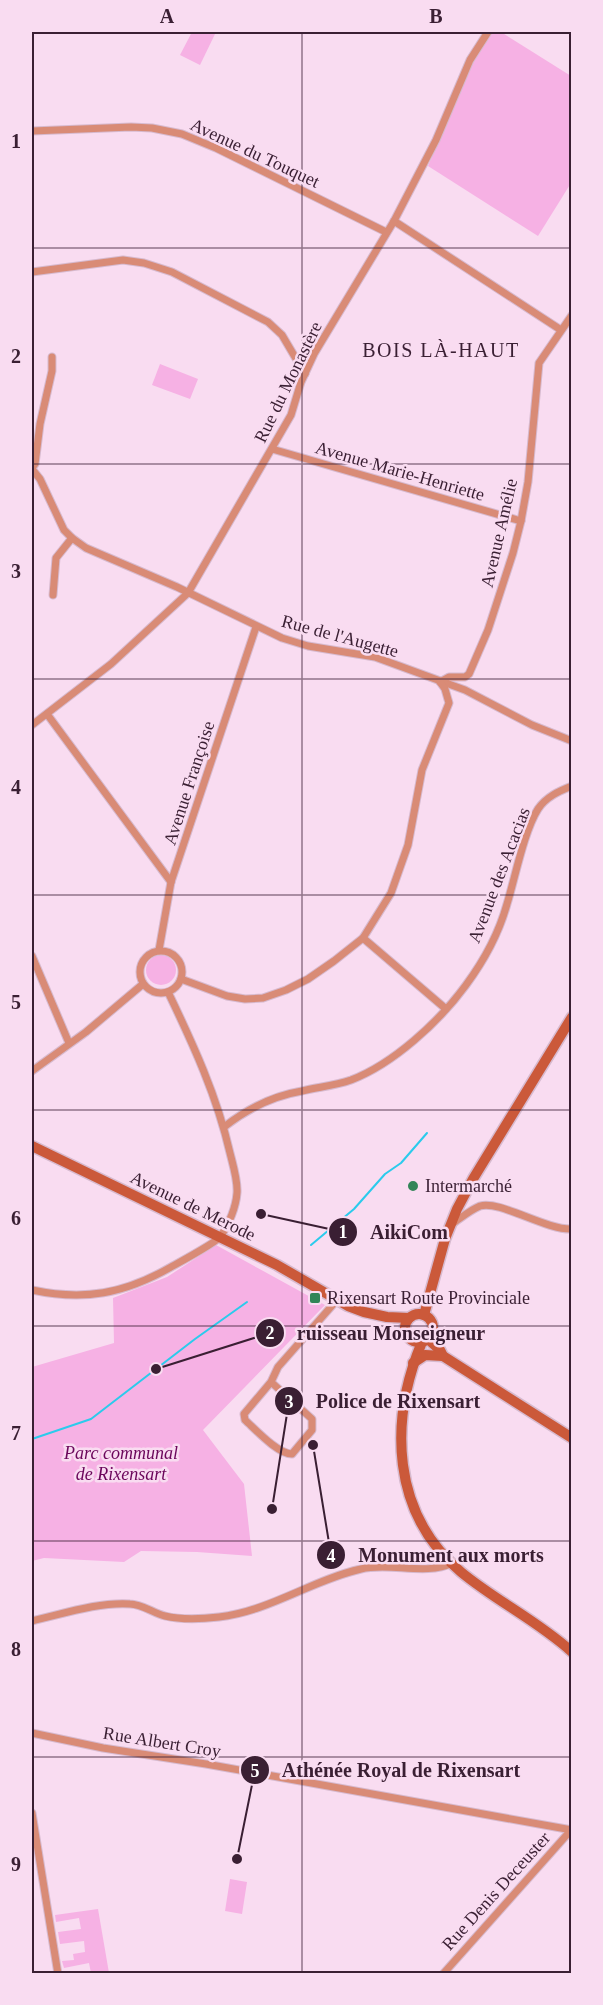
<svg xmlns="http://www.w3.org/2000/svg" width="603" height="2005" font-family="Georgia,serif">
	<rect width="100%" height="100%" fill="#f9dcf1"/>
	<g fill="#f6b1e4">
		<path d="M192,32h24l-16,33 -20,-10z"/>
		<path d="M490,32h11l70,44v107l-33,53 -110,-70 46,-108z"/>
		<path d="M160,364l38,15 -8,20 -38,-14z"/>
		<circle cx="161" cy="970" r="15"/>
		<path d="M216,1245l109,60 -122,125 41,54 8,72 -55,-4 -56,-1 -17,11 -80,-4 -12,3v-194l82,-24 -1,-45 54,-21z"/>
		<path d="M230,1879l17,3 -5,32 -17,-3z"/>
		<path d="M98,1909l11,64h-18l-2,-10 -25,5 -2,-7 12,-1 -1,-6 12,-2 -1,-11 -24,3 -2,-12 23,-3 -2,-11 -23,4 -1,-7z"/>
	</g>
	<g fill="none" stroke-linecap="round" stroke-linejoin="round">
		<g stroke="#2bcbec" stroke-width="2">
			<path d="M311,1245l43,-36 31,-35 16,-11 26,-30"/>
			<path d="M32,1439l59,-20 104,-80 52,-37"/>
		</g>
		<defs>
			<g id="street">
				<path d="M32,131l99,-4 21,1 30,6 34,14 170,84"/>
				<path d="M394,221l167,109"/>
				<path d="M32,272l91,-12 21,3 28,9 96,50 14,13 23,39"/>
				<path d="M272,449l249,72"/>
				<path d="M32,468l3,-4 5,-40 12,-53v-14"/>
				<path d="M32,469l8,10 24,51 8,8 14,10 91,39 105,51 26,8 67,11 90,33 67,35 40,16"/>
				<path d="M53,595l3,-37 16,-20"/>
				<path d="M440,682l9,-5h16l4,-3 19,-44 25,-77 8,-32 7,-39 11,-119 33,-48"/>
				<path d="M47,714l124,168"/>
				<path d="M32,725l79,-61 77,-71 103,-178 10,-33 13,-28 80,-133 42,-81 34,-80 18,-28"/>
				<path d="M363,938l83,71"/>
				<path d="M159,950l12,-68 85,-255"/>
				<circle cx="161" cy="972" r="21"/>
				<path d="M32,956l37,87"/>
				<path d="M181,979l46,17 18,3 18,-1 23,-8 22,-11 26,-18 29,-23 28,-45 17,-48 14,-75 27,-67 -4,-14 -5,-7"/>
				<path d="M32,1071l54,-39 57,-48"/>
				<path d="M224,1127c23,-18 48,-31 78,-36 16,-4 32,-5 49,-11 42,-16 88,-58 115,-95 17,-23 33,-52 41,-81 8,-26 17,-73 31,-95 8,-12 21,-18 34,-23"/>
				<path d="M452,1224c9,-6 18,-14 28,-18 20,-6 65,24 92,23"/>
				<path d="M32,1290c52,11 92,4 139,-23 9,-5 46,-25 50,-31 8,-12 15,-29 16,-43 1,-12 -4,-28 -7,-40 -13,-57 -37,-109 -62,-161"/>
				<path d="M271,1382l41,37v11l-20,24c-14,0 -36,-24 -47,-34l-1,-6 27,-32 7,-15 59,-67"/>
				<path d="M32,1621c31,-7 65,-19 98,-17 12,0 23,9 35,12 17,4 37,3 54,1 51,-6 93,-37 142,-48 29,-7 65,7 91,-6"/>
				<path d="M32,1733l71,15 103,16 366,66"/>
				<path d="M32,1813l26,161"/>
				<path d="M443,1974l129,-145"/>
			</g>
			<g id="secondary">
				<path d="M32,1146l245,119 71,41 16,6 23,5 22,1"/>
				<circle cx="419" cy="1328" r="14"/>
				<path d="M424,1315l21,-76 12,-30 16,-30 99,-162"/>
				<path d="M428,1339l12,11 3,6 129,82"/>
				<path d="M422,1342c-33,79 -31,171 39,230 35,29 77,49 111,80"/>
				<path d="M413,1363l12,-8 18,1"/>
			</g>
		</defs>
		<use href="#street" stroke="#d7bacf" stroke-width="9"/>
		<use href="#secondary" stroke="#d7bacf" stroke-width="13"/>
		<use href="#street" stroke="#d98b76" stroke-width="7"/>
		<use href="#secondary" stroke="#cb593a" stroke-width="10"/>
	</g>
	<path fill="none" stroke="#3a1f33" stroke-width="1.5" stroke-opacity="0.55" d="M302,32v1942M32,248h540M32,464h540M32,679h540M32,895h540M32,1110h540M32,1326h540M32,1541h540M32,1757h540"/>
	<g fill="#328558" stroke="#f9dcf1" stroke-width="2">
		<circle cx="413" cy="1186" r="6"/>
		<rect x="309" y="1292" width="12" height="12" rx="3"/>
	</g>
	<g text-anchor="middle" stroke-width="5" stroke-linejoin="round" paint-order="stroke">
		<g font-size="18" fill="#3a1f33" stroke="#f9dcf1">
			<text transform="translate(255 153) rotate(25)" y="6">Avenue du Touquet</text>
			<text transform="translate(288 382) rotate(-64)" y="6">Rue du Monastère</text>
			<text transform="translate(400 471) rotate(16)" y="6">Avenue Marie-Henriette</text>
			<text transform="translate(499 533) rotate(-77)" y="6">Avenue Amélie</text>
			<text transform="translate(340 636) rotate(15)" y="6">Rue de l'Augette</text>
			<text transform="translate(189 783) rotate(-72)" y="6">Avenue Françoise</text>
			<text transform="translate(499 875) rotate(-69)" y="6">Avenue des Acacias</text>
			<text transform="translate(193 1206) rotate(26)" y="6">Avenue de Merode</text>
			<text transform="translate(162 1742) rotate(9)" y="6">Rue Albert Croy</text>
			<text transform="translate(496 1891) rotate(-48)" y="6">Rue Denis Deceuster</text>
		</g>
		<g font-size="18" fill="#3a1f33" stroke="#f9dcf1" text-anchor="start">
			<text x="425" y="1192">Intermarché</text>
			<text x="327" y="1304">Rixensart Route Provinciale</text>
		</g>
		<g font-size="18" font-style="italic" fill="#6b065b" stroke="#f9dcf1">
			<text x="121" y="1459">Parc communal<tspan x="121" dy="21">de Rixensart</tspan></text>
		</g>
		<g font-size="20" letter-spacing="1.5" fill="#3a1f33" stroke="#f9dcf1">
			<text x="441" y="357">BOIS LÀ-HAUT</text>
		</g>
	</g>
	<path fill="none" stroke="#3a1f33" stroke-width="2" d="M261 1214L343 1232M156 1369L270 1333M272 1509L289 1401M313 1445L331 1555M237 1859L255 1770"/>
	<g fill="#3a1f33" stroke="#f9dcf1" stroke-width="2">
		<circle cx="261" cy="1214" r="6"/>
		<circle cx="156" cy="1369" r="6"/>
		<circle cx="272" cy="1509" r="6"/>
		<circle cx="313" cy="1445" r="6"/>
		<circle cx="237" cy="1859" r="6"/>
		<circle cx="343" cy="1232" r="15"/>
		<circle cx="270" cy="1333" r="15"/>
		<circle cx="289" cy="1401" r="15"/>
		<circle cx="331" cy="1555" r="15"/>
		<circle cx="255" cy="1770" r="15"/>
	</g>
	<g font-size="18" text-anchor="middle" font-weight="bold" fill="#fff">
		<text x="343" y="1238">1</text>
		<text x="270" y="1339">2</text>
		<text x="289" y="1408">3</text>
		<text x="331" y="1562">4</text>
		<text x="255" y="1777">5</text>
	</g>
	<g font-size="20" text-anchor="middle" font-weight="bold" fill="#3a1f33" stroke="#f9dcf1" stroke-width="5" stroke-linejoin="round" paint-order="stroke">
		<text x="409" y="1239">AikiCom</text>
		<text x="391" y="1340">ruisseau Monseigneur</text>
		<text x="398" y="1408">Police de Rixensart</text>
		<text x="451" y="1562">Monument aux morts</text>
		<text x="401" y="1777">Athénée Royal de Rixensart</text>
	</g>
	<rect width="603" height="2005" fill="none" stroke="#f9dcf1" stroke-width="66"/>
	<rect x="33" y="33" width="537" height="1939" fill="none" stroke="#3a1f33" stroke-width="2"/>
	<g font-size="20" text-anchor="middle" font-weight="bold" fill="#3a1f33">
		<text x="167" y="23">A</text>
		<text x="436" y="23">B</text>
		<text x="16" y="148">1</text>
		<text x="16" y="363">2</text>
		<text x="16" y="578">3</text>
		<text x="16" y="794">4</text>
		<text x="16" y="1009">5</text>
		<text x="16" y="1225">6</text>
		<text x="16" y="1440">7</text>
		<text x="16" y="1656">8</text>
		<text x="16" y="1871">9</text>
	</g>
</svg>
